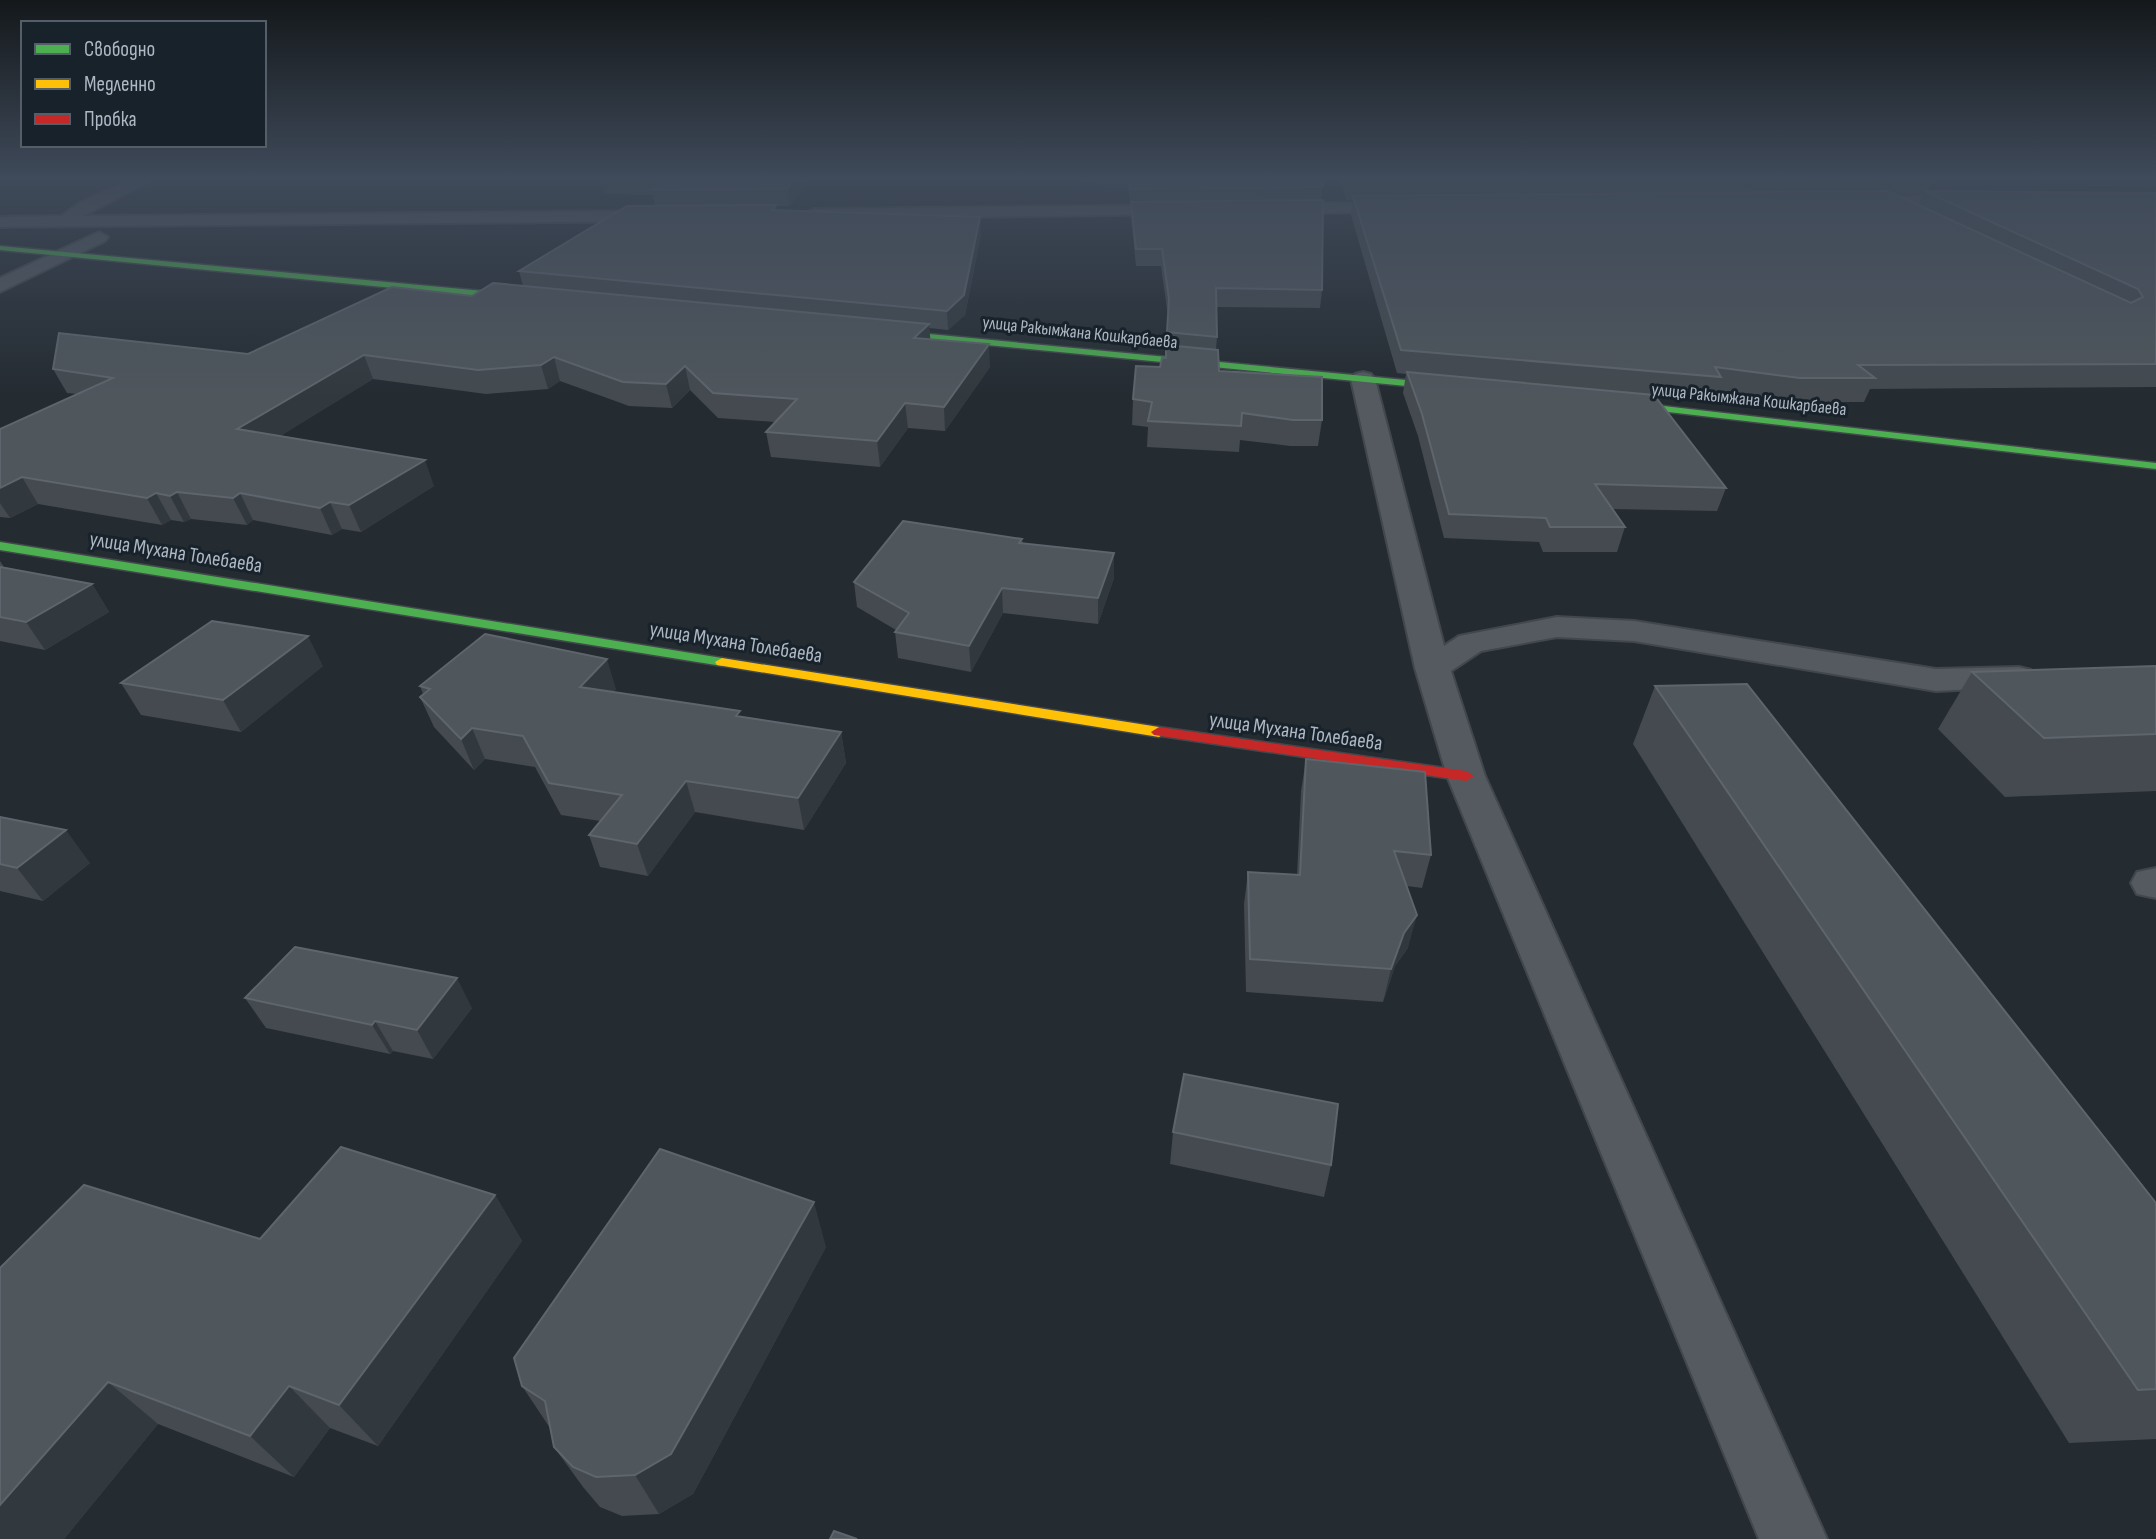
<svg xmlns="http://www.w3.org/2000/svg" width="2156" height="1539" font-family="'Sofia Sans Condensed',sans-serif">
	<rect width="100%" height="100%" fill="#242b31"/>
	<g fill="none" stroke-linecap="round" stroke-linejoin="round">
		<defs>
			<g id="street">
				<path d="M131,180h21l-69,36 580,-5 9,5 -9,5 -663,6v-10l61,-1 18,-13z"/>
				<path d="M1972,195l8,5 -2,4 -121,3 -8,-5 8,-5z"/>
				<path d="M1405,202l8,5 -2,4 -142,3 -8,-5 8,-5z"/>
				<path d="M1184,205l6,1 3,4 -3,4 -376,5 -9,-5 9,-5z"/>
				<path d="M99,232l9,5 -3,4 -105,51v-14z"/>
				<path d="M1363,372l8,2 4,5 69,267 15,-10 98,-19 77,4 302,48 83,-2 12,3 5,7 -5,7 -12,3 -83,4 -302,-50 -77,-4 -76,14 -30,20 34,105 342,763h-68l-312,-763 -32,-108 -64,-289 4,-5z"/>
				<path d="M2156,868v30l-19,-4 -6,-11 6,-11z"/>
			</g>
			<g id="fast">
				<path d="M0,246l527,49 4,3 -4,3 -527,-51z"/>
				<path d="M877,329l581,56 5,3 -5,3 -584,-57v-4z"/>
				<path d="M1612,400l544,63v6l-548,-64 -1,-2z"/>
				<path d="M0,542l722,116 7,4 -7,4 -722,-116z"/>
			</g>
			<path id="slow" d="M722,658l437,69 8,5 -8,5 -442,-72 -2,-3z"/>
			<path id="jam" d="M1159,727l307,44 8,5 -8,5 -312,-46 -3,-3z"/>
		</defs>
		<use href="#street" stroke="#42474c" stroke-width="4"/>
		<use href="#fast" stroke="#42474c" stroke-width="3"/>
		<use href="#slow" stroke="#42474c" stroke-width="3"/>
		<use href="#jam" stroke="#42474c" stroke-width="3"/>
		<use href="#street" fill="#545a60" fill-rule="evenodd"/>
		<use href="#fast" fill="#4caf50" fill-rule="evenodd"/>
		<use href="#slow" fill="#ffc107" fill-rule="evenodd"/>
		<use href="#jam" fill="#c62828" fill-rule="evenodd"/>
	</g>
	<g fill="#444a50" fill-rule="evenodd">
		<path d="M601,180h207l-18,26h-14l1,5 203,6 1,17 -16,81 -17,15 -19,-2 1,11 60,28 -45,64 -37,-3 -28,39 -109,-10 -5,-25 9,-10 -57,-4 -28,-28 -18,18 -43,-2 -69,-25 -12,8 -62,5 -113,-15 -93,57 154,50 -73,46 -19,-3 -10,6 -79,-15 -6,5 -56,-6 -7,3 -13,-2 -9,5 -124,-21 -28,14 -10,-1v-88l77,-35 -10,-1 -14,-24 195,-15 224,-58 51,-10 -4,-15 136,-65 -2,-11 -48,-1z"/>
		<path d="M1072,180h251l-2,20 1,90 -2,18 -103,-1v30l-1,13 3,21 103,49 -4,26h-28l-50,-6 -1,12 -92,-5 1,-20 -16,-2 1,-26 27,-32 6,-9 2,-42 -7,-50h-25l-5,-48v-16h-1l-2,-15z"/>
		<path d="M1340,180h593l-5,11 228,2v194l-286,2 -6,13h-73l-76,-10 -3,9 -57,-5 71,92 -9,23 -105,-2 13,18 -8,25h-74l-4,-10 -95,-4 -26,-102 -15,-43 3,-19 -9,-1 -46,-158 2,-15h-7zM1895,194h28l-5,11z"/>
		<path d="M1022,539l1,5 91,34 -16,46 -95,-11 -32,59 -73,-14 -3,-26 1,-2 -39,-23 -3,-25z"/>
		<path d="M0,561l4,6 88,17 17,28 -64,38 -45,-9z"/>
		<path d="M323,666l-82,66 -100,-17 -20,-32z"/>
		<path d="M2156,666v125l-151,6 -67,-68 34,-57z"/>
		<path d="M420,686l196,3 -3,3 128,25 100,15 5,31 -42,67 -109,-18 -47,64 -48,-9 -11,-32 11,-14 -39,-6 -26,-48 -50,-8 -11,11 -40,-43 -14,-30 3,-3z"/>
		<path d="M1655,686l501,517v236l-87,4 -436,-699z"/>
		<path d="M1306,759l125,96 -9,33 -15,-2 1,62 -13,18 -12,36 -137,-10 -2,-88 4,-32 49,3 4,-84z"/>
		<path d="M0,817l90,46 -47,38 -43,-10z"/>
		<path d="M245,998l227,10 -39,51 -40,-8 -3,3 -124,-26z"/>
		<path d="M1173,1132l158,33 -7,32 -154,-33z"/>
		<path d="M495,1195l27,46 -144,205 -48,-18 -36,49 -136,-53 -94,115 -64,-271 260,-29z"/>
		<path d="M826,1247l-133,247 -34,20 -37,2 -22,-9 -17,-20 -29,-40 -4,-19 -28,-42z"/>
	</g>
	<g fill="#32393e">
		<path d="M794,180h14l-18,26 -3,-17z"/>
		<path d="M980,217l1,17 -16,81 -17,15 -1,-19z"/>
		<path d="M929,324l2,23 -17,-9z"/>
		<path d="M989,344l1,23 -45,64 -1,-24z"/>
		<path d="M364,355l9,24 -123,76 -13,-26z"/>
		<path d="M554,357l6,24 -12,8 -7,-24z"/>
		<path d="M685,366l5,24 -18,18 -6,-24z"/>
		<path d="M905,403l3,25 -28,39 -3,-26z"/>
		<path d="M425,460l9,26 -73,46 -12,-27z"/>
		<path d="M22,477l16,27 -28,14 -10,-15v-15z"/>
		<path d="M177,492l14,27 -7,3 -14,-26z"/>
		<path d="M156,493l15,27 -9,5 -15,-27z"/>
		<path d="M240,493l13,27 -6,5 -14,-27z"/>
		<path d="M330,502l12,27 -10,6 -12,-27z"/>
		<path d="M1114,553v25l-16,46v-26z"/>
		<path d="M92,584l17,28 -64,38 -19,-28z"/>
		<path d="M1002,588l1,25 -32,59 -2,-26z"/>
		<path d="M308,636l15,30 -82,66 -18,-32z"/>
		<path d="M607,659l9,30 -26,29 -10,-31z"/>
		<path d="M472,728l13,31 -11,11 -13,-31z"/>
		<path d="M841,732l5,31 -42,67 -6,-32z"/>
		<path d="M686,781l9,31 -47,64 -11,-32z"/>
		<path d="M66,830l24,33 -47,38 -26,-33z"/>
		<path d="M1417,915l-9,33 -13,18 -12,36 8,-33 13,-36z"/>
		<path d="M457,978l15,30 -39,51 -16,-29z"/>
		<path d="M375,1021l18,30 -3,3 -18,-29z"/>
		<path d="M495,1195l27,46 -144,205 -39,-41z"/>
		<path d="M814,1202l12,45 -133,247 -34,20 -24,-39z"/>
		<path d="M108,1382l50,42 -94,115h-64v-34z"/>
		<path d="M289,1386l41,42 -36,49 -44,-41z"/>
	</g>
	<g fill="#4f565c" stroke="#5e656c" stroke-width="2">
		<path d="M669,180h125l-7,9 -135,1z"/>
		<path d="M1129,180h194v7l-193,2z"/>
		<path d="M1348,180h222l-221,2z"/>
		<path d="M1888,191l243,112 12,-6 -5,-8 -214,-98 232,2v171l-298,1 17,13h-75l-85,-11 6,10 -320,-27 -48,-154z"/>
		<path d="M1323,200l-1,90 -106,-2 1,49 -50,-5 2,-33 -7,-50h-26l-5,-47z"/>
		<path d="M776,205l-4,5 208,7 -16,78 -17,16 -428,-40 108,-65z"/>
		<path d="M493,283l436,41 -15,14 75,6 -45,63 -39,-4 -28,38 -111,-9 31,-33 -84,-6 -28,-27 -19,18 -43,-2 -69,-25 -13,8 -63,5 -114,-15 -127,74 188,31 -76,45 -19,-3 -10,6 -80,-15 -7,5 -56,-6 -7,4 -14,-3 -9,5 -125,-21 -22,11v-59l113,-51 -60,-9 6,-36 189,21 144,-67 80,9z"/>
		<path d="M1166,345l52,5 1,21 103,6v43h-29l-51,-7 -1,13 -93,-5 4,-19 -19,-3 3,-33 24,1 2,-9h4z"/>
		<path d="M1407,372l247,23 72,93 -131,-4 30,43h-75l-4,-9 -97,-4 -27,-100z"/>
		<path d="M903,521l119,18 -3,4 95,10 -16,45 -96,-10 -33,58 -74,-14 14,-19 -55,-31z"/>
		<path d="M0,567l92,17 -66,38 -26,-5z"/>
		<path d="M212,621l96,15 -85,64 -102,-17z"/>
		<path d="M485,634l122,25 -27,28 160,24 -4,5 105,16 -43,66 -112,-17 -49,63 -48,-9 33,-40 -73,-12 -26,-47 -51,-8 -11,11 -41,-42 10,-8 -10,-3z"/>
		<path d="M2156,666v68l-112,4 -72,-66z"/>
		<path d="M1747,684l409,519v186l-18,1 -483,-704z"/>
		<path d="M1306,759l119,13 6,83 -37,-4 23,64 -13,18 -13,36 -141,-10 -2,-87 52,3z"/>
		<path d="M0,817l66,13 -49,38 -17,-4z"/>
		<path d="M295,947l162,31 -40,52 -42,-9 -3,4 -127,-27z"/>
		<path d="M1184,1074l154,30 -7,61 -158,-33z"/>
		<path d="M341,1147l154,48 -156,210 -50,-19 -39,50 -142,-54 -108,123v-237l84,-83 176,54z"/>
		<path d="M660,1149l154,53 -143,252 -36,21 -39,2 -23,-10 -19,-20 -9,-46 -23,-15 -8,-28z"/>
		<path d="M834,1531l23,8h-27z"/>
	</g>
	<linearGradient id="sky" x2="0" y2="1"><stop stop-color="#14181b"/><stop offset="0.45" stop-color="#3f4a5a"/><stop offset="1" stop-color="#3f4a5a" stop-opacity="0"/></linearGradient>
	<rect width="2156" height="396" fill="url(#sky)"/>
	<g text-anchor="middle" stroke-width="6" stroke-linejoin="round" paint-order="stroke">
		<g font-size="18" fill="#adb8c4" stroke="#18222b">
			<text transform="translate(1080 332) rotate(6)" y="6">улица Ракымжана Кошкарбаева</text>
			<text transform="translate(1749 399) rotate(6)" y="6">улица Ракымжана Кошкарбаева</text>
		</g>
		<g font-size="21" fill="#adb8c4" stroke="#18222b">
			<text transform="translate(176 552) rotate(9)" y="7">улица Мухана Толебаева</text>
			<text transform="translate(736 642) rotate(9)" y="7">улица Мухана Толебаева</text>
			<text transform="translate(1296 731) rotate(8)" y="7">улица Мухана Толебаева</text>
		</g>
	</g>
	<rect x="21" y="21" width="245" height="126" fill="#18222b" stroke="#545e68" stroke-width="2"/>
	<rect x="35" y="44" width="35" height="10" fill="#4caf50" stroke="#545e68" stroke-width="2"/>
	<text x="84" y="56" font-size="21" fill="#adb8c4">Свободно</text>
	<rect x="35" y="79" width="35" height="10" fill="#ffc107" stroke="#545e68" stroke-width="2"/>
	<text x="84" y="91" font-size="21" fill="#adb8c4">Медленно</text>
	<rect x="35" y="114" width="35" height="10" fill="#c62828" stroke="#545e68" stroke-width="2"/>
	<text x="84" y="126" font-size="21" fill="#adb8c4">Пробка</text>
</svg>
